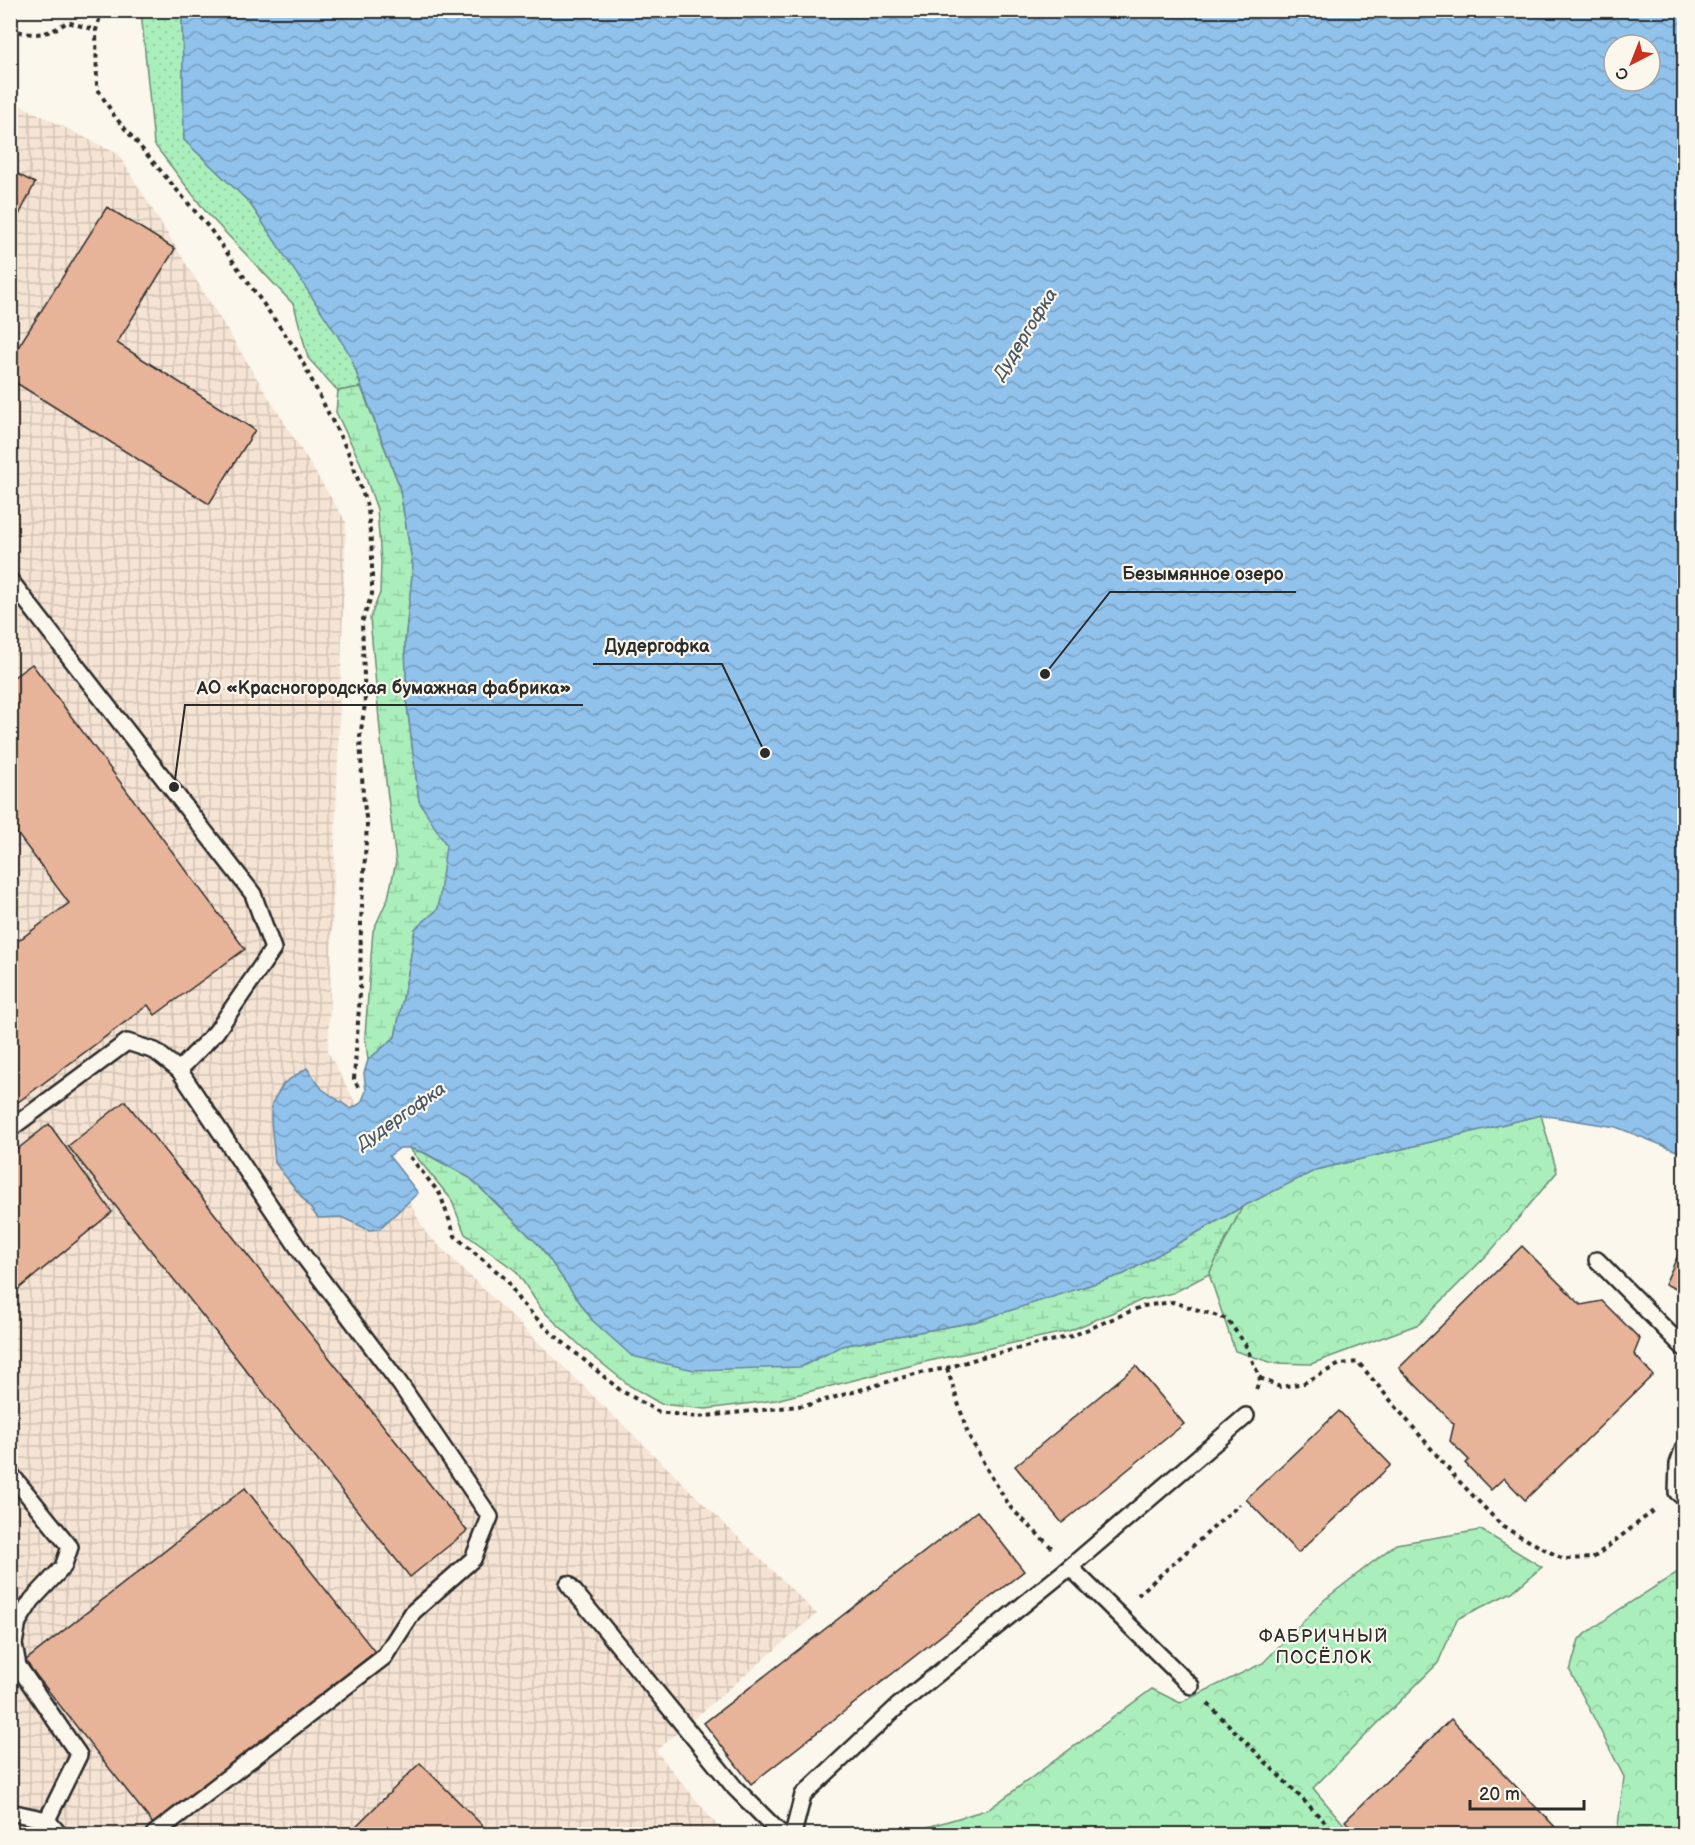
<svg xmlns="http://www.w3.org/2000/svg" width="1695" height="1845" font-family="'Balsamiq Sans',sans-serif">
	<defs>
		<pattern id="industrial-grid" width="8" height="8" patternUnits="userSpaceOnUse" patternTransform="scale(1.5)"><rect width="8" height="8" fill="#f5e3d3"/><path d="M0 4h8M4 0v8" fill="none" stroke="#d2c3b5"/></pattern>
		<pattern id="grass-dots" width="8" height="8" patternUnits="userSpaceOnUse" patternTransform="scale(1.5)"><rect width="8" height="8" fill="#aaefbb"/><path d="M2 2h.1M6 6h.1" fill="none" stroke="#92cda1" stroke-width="1.8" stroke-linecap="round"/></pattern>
		<pattern id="forest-crowns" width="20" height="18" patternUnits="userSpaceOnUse" patternTransform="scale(1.5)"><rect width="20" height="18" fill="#aaefbb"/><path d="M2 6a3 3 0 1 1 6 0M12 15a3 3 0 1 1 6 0" fill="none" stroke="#92cda1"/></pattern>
		<pattern id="wetland-marsh" width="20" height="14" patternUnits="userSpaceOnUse" patternTransform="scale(1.5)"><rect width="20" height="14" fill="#aaefbb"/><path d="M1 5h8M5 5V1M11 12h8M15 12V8" fill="none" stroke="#92cda1"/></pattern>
		<pattern id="water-waves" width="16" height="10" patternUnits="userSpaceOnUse" patternTransform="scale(1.5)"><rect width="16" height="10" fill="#90c2ec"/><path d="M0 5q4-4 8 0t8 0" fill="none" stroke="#769ebf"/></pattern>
	</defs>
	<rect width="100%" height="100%" fill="#fbf7ec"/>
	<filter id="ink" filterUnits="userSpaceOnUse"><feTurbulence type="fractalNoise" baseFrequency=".0167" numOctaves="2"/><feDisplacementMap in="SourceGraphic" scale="12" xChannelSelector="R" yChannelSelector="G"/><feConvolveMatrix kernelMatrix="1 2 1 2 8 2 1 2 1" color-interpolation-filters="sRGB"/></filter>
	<g filter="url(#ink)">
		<path fill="url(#industrial-grid)" d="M10,100l108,54 228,368 -18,530 98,181 391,381 -161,137 68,83h-713z"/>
		<path fill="url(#grass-dots)" stroke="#6a8d73" stroke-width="1.5" d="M141,11h41l2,129 65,62 101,151 11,34 -23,4 -30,-33 -14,-53 -88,-93 -52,-68z"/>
		<g fill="url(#forest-crowns)" stroke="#6a8d73" stroke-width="1.5">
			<path d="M1541,1115l16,57 -67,80 -71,72 -108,40 -38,-1 -38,-12 -26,-77 33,-67 74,-37z"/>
			<path d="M1481,1530l61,37 -30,25 -55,27 -19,44 -125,125 39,46h-448l85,-25 163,-120 28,14 83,-40 61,-63 72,-56z"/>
			<path d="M1684,1568v266h-67l7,-57 -54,-106 9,-32 38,-28z"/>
		</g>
		<g fill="url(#wetland-marsh)" stroke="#6a8d73" stroke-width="1.5">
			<path d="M361,387l38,98 14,82 -8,75 2,63 12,96 28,44 -9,64 -23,20 -7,44 -13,64 -27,23 -3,-25 8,-104 15,-33 8,-36 -15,-121 -11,-123 10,-25 1,-31 -4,-53 -17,-47 -24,-50 2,-21z"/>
			<path d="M409,1148l15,5 46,25 70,68 53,75 208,46 41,-21 132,-24 150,-48 118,-67 -33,67 -36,19 -31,7 -73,31 -140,30 -153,39 -70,9 -45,-5 -31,-18 -47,-38 -41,-38 -26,-39 -51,-37 -14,-35z"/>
		</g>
		<path fill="url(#water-waves)" stroke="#68869f" stroke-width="1.5" fill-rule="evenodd" d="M182,11h1502v1143l-68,-27 -75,-12 -225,55 -74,37 -118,67 -150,48 -132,24 -41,21 -107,3 -62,-14 -39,-35 -53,-75 -70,-68 -45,-25 -16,-5h-9l-11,8 29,37 -39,36 -10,1 -28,-13 -23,1 -43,-55 -4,-43 1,-17 12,-20 23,-15 15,21 29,20 10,-6 5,-12 -2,-18 4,-13 27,-23 13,-64 7,-44 23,-20 8,-64 -27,-44 -12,-96 -2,-63 8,-76 -14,-81 -50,-132 -100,-151 -65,-62zM1614,45h36v36h-36z"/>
		<g fill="#e7b499" stroke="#2b2b2b" stroke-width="1.5">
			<path d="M10,170l25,13 -25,50z"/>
			<path d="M107,207l68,42 -58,94 138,87 -46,74 -199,-125v-19z"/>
			<path d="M32,664l213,285 -90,66 -7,-10 -138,103v-161l59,-44 -59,-79v-144z"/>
			<path d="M125,1101l342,430 -57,46 -342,-431z"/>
			<path d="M49,1124l63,88 -102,84v-141z"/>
			<path d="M1684,1242v51l-19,-9z"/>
			<path d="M1522,1246l59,59 21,-4 38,38 -6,15 19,21 -128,125 -21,-22 -13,12 -26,-27 4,-3 -19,-19 4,-17 -55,-56z"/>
			<path d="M1136,1366l48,58 -122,99 -47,-57z"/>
			<path d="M1339,1411l52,54 -93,88 -52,-54z"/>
			<path d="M245,1488l130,164 -221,173 -129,-164z"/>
			<path d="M977,1511l47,60 -273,213 -47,-61z"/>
			<path d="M1451,1719l106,110 -6,5h-193l-13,-13z"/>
			<path d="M420,1763l71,71h-143z"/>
		</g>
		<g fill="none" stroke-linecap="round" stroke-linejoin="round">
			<defs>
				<g id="lane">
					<path d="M10,580l243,314 20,55 -57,83 -37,38"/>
					<path d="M10,1129l117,-87 28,9 24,19 126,188 95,126 90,133 -17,42 -60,53 -29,45 -230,177"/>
					<path d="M1597,1260l87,88"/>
					<path d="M1684,1447l-6,17 -1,28 7,6"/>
					<path d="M10,1473l60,74 -7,20 -31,33 -14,22 -4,22 4,22 61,89 -32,65"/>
					<path d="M1070,1567l121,119"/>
					<path d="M568,1584l167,204 46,46"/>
					<path d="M10,1812l37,8 12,14"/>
					<path d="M793,1834l10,-39 96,-90 171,-138 176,-151"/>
				</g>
			</defs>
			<use href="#lane" stroke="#2b2b2b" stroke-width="20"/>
			<g stroke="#2b2b2b" stroke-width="4" stroke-dasharray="4.5 4.5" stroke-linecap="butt">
				<path d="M102,10l-6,20 1,58 18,29 95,112 87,122 53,105 18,53 4,45v40l-10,28 3,82 -5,33 3,58 4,30 -6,96 -1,72 -6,86 6,12"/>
				<path d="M10,16l3,-6"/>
				<path d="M10,28c22,10 39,7 57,-6l29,8"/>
				<path d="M410,1157l30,37 15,42 52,44 12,20 28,29 73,61 39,22 38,5 111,-12 107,-31 32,-6 35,-11 90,-21 71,-30 30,-4 54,17 18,25 15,34 -5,15"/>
				<path d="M947,1368l21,66 20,37 23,37 41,40"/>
				<path d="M1260,1378l20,9 24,-4 36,-19 18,-2 98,116 47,49 60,32 30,-1 64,-50"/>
				<path d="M1138,1595l102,-91"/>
				<path d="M1208,1704l129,130"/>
			</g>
			<use href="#lane" stroke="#fbf7ec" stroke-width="15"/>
		</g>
	</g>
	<g text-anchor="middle" stroke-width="4.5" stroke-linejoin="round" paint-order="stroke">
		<g font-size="18" font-style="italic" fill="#495865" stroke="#fbf7ec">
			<text transform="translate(1025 334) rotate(-58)" y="6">Дудергофка</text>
			<text transform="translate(401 1116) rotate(-35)" y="6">Дудергофка</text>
		</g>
		<g font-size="18" letter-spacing="1.5" fill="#2b2b2b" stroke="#fbf7ec">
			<text x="1324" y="1642">ФАБРИЧНЫЙ<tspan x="1324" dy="21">ПОСЁЛОК</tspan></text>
		</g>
	</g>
	<path fill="none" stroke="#2b2b2b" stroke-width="2" d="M1045 674L1110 592H1296M765 753L722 664H593M174 787L185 705H583"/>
	<g fill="#2b2b2b" stroke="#fbf7ec" stroke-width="2">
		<circle cx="1045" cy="674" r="6"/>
		<circle cx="765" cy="753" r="6"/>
		<circle cx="174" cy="787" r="6"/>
	</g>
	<g font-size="18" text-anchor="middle" font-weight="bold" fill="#2b2b2b" stroke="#fbf7ec" stroke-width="4.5" stroke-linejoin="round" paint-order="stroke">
		<text x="1203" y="580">Безымянное озеро</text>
		<text x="657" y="652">Дудергофка</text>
		<text x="384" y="694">АО «Красногородская бумажная фабрика»</text>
	</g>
	<rect width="1695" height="1845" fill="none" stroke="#fbf7ec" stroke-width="36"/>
	<rect x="18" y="18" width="1659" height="1809" fill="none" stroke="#2b2b2b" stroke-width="2" filter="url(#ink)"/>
	<g transform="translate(1632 63) rotate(222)"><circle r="28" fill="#fbf7ec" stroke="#a8a59f" stroke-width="1.5"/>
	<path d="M0-4.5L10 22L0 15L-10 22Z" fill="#c8321e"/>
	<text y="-9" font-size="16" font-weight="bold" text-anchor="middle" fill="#2b2b2b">С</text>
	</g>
	<path d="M1470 1800v9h114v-9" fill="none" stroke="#2b2b2b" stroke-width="3"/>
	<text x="1479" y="1800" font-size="18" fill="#2b2b2b" stroke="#fbf7ec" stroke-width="4.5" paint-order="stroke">20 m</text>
</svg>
